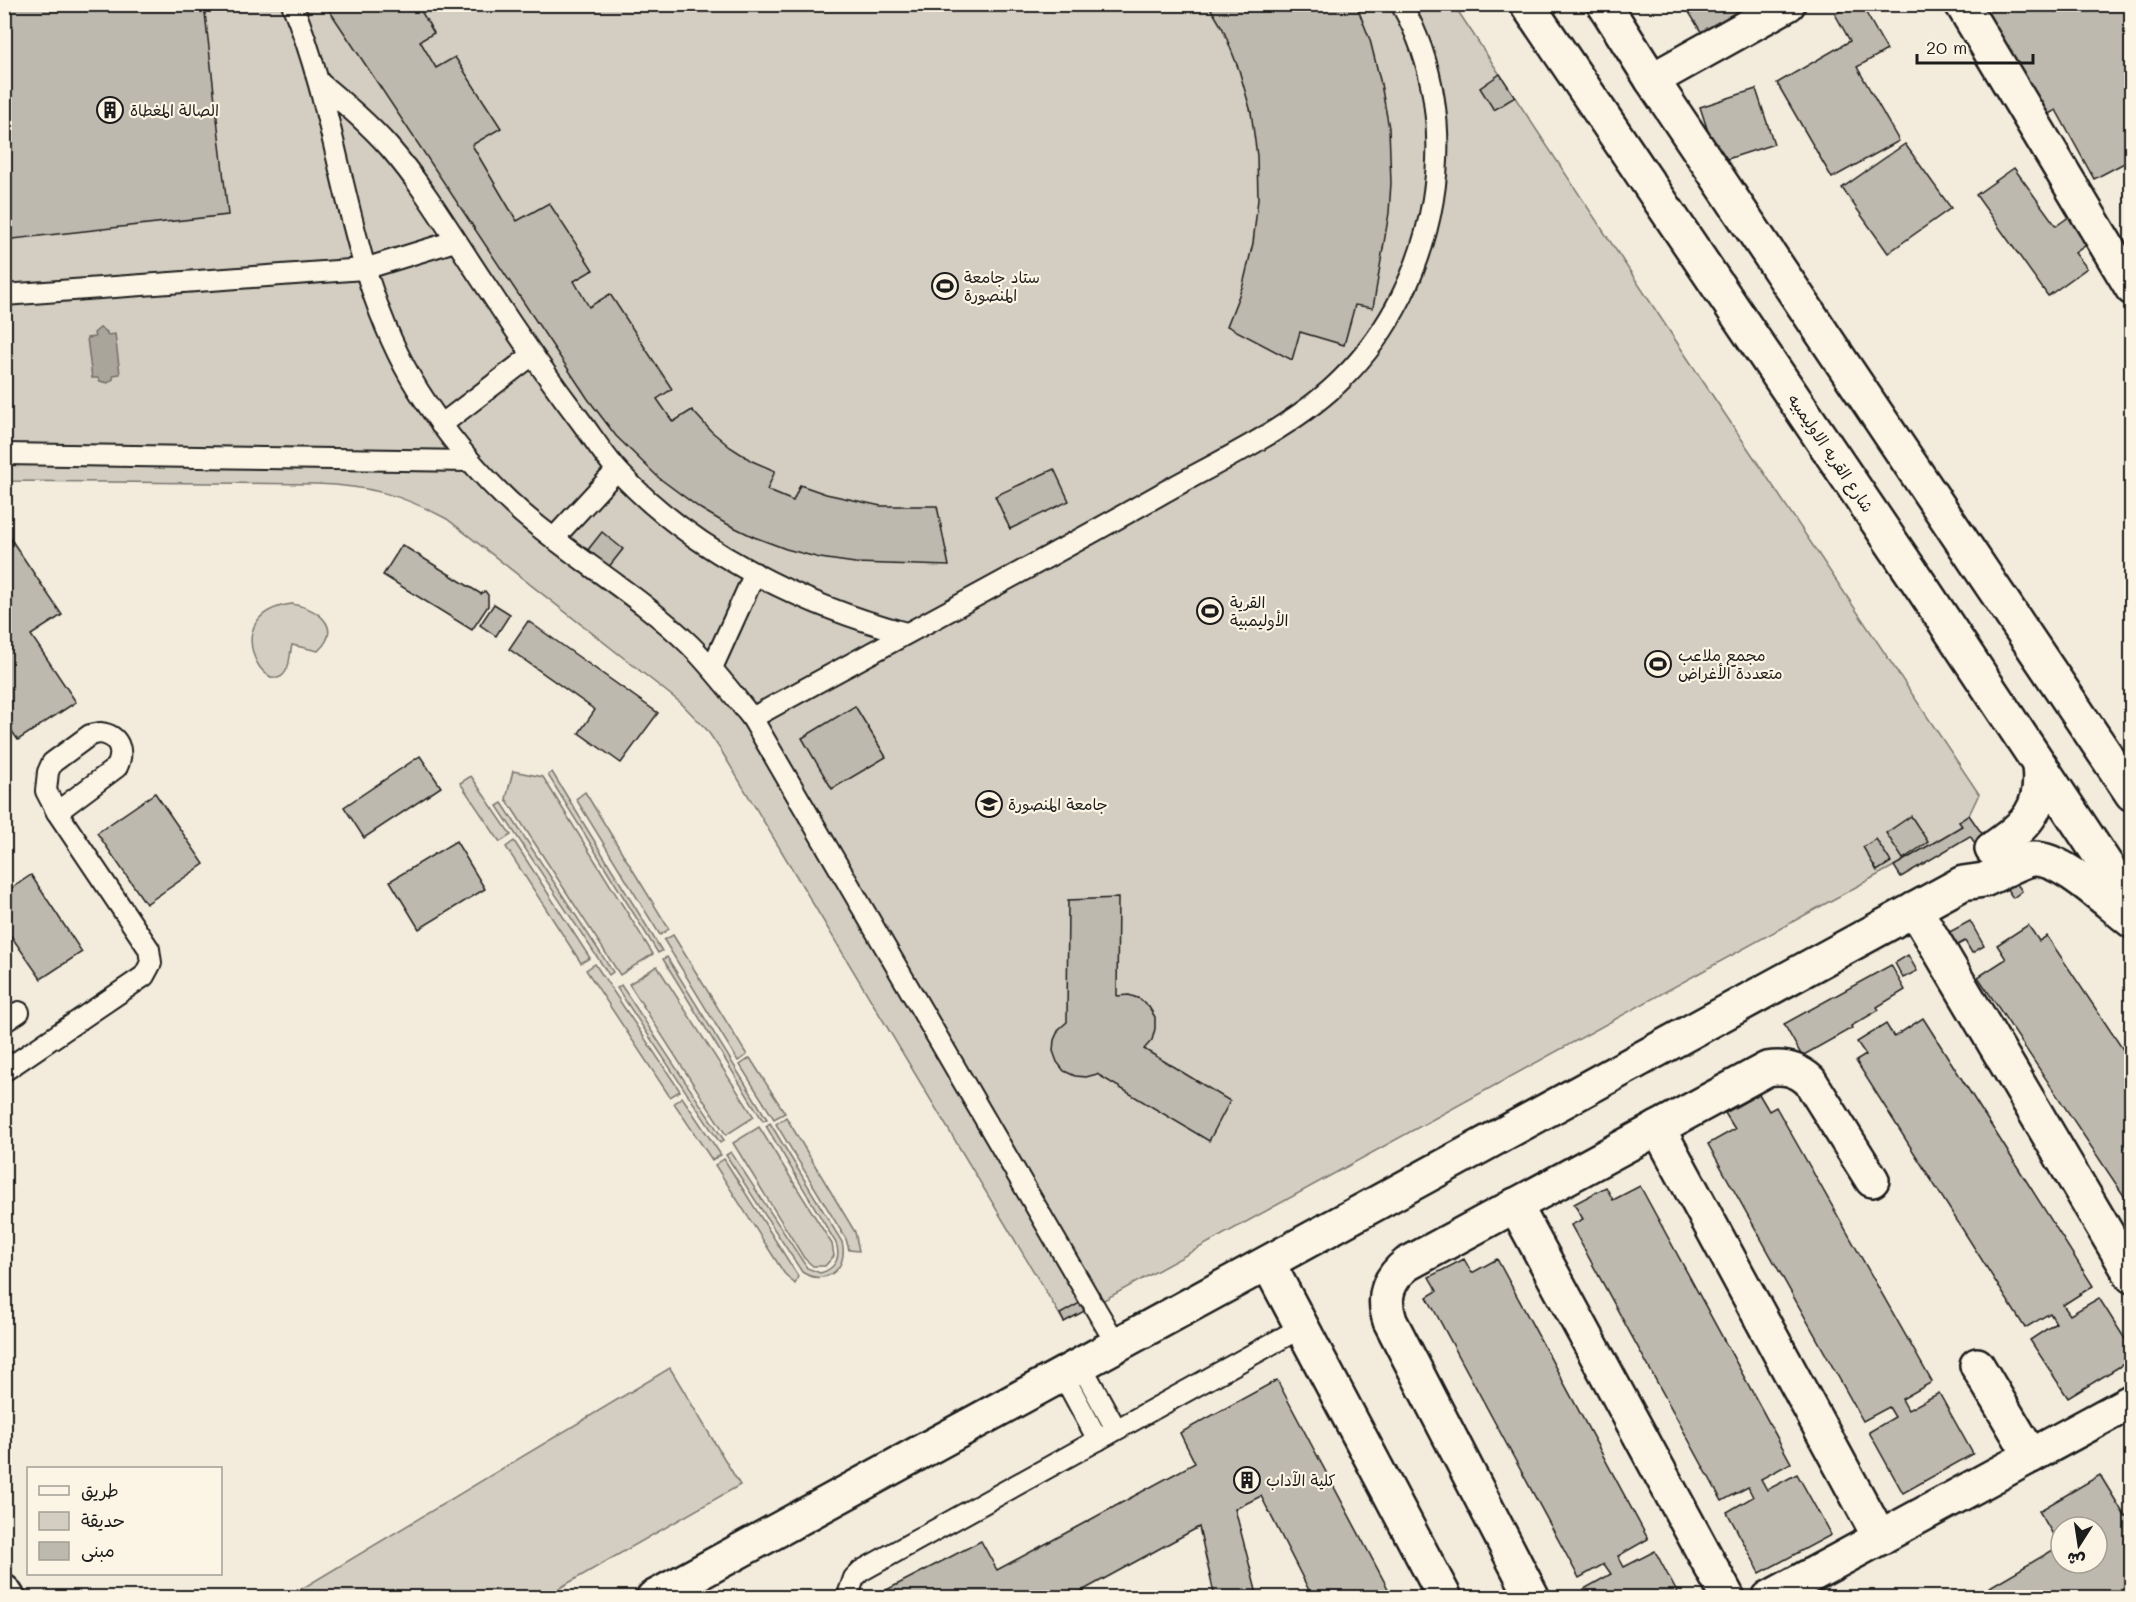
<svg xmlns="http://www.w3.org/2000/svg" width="2136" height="1602" font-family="Mali,'Playpen Sans Arabic',sans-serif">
	<rect width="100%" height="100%" fill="#f3ecdd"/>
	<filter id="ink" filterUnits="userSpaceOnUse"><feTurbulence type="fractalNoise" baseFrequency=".0167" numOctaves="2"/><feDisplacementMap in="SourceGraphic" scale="12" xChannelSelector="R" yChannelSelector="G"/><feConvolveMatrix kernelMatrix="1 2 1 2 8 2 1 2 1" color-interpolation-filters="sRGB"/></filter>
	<g filter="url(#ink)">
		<g fill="#d3cec1" stroke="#78756e" stroke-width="1.5">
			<path d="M5,5h1449l222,336 303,453 -10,21 -10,7 3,4 -68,40 -830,456 -342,-570 -15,-22 -26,-27 -234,-184c-47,-25 -78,-33 -131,-35l-311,-3z"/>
			<path d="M292,604c25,4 52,23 26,47l-26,-6c-2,8 -2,17 -5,24 -17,38 -74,-55 5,-65z"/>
			<path d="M513,771l30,6 110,177 -33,21 -114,-176z"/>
			<path d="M552,772l110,179 -4,2 -110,-178z"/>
			<path d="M471,776l40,59 -11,7 -40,-59z"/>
			<path d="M585,792l84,137 -9,6 -84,-136z"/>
			<path d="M502,803l111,169 -4,3 -112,-169z"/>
			<path d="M514,841l76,117 -9,5 -75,-116z"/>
			<path d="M673,935l74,120 -9,6 -74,-121z"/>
			<path d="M667,957l100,162 -4,2 -100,-162z"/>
			<path d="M595,964l85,127 -10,6 -84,-127z"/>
			<path d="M657,966l97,151 -28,18 -97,-151z"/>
			<path d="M621,985l103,155 -4,3 -103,-155z"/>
			<path d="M750,1058l35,55 -11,6 -34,-54z"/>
			<path d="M682,1097l39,58 -9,5 -38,-57z"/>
			<path d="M786,1117l69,115 4,19 -10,-1 -3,-11 -70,-115z"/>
			<path d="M770,1123l72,119c7,27 -17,45 -40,30l-76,-117 5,-3 76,116 13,5c16,-4 21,-16 16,-30l-70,-117z"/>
			<path d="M759,1127l73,117 2,12 -9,10h-12l-9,-8 -71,-115z"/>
			<path d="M724,1159l74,117 -3,8 -11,-11 -69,-108z"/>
			<path d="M670,1368l70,117 -196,112h-256z"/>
		</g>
		<path fill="#aaa59b" stroke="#716e68" stroke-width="1.5" d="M100,328l7,4v3l8,-1 5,40 -6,1 -1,4 -5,4 -8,-2 -2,-3h-6l-5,-40 8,-1 -1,-4z"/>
		<g fill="#beb9ae" stroke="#1c1c1c" stroke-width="1.5" fill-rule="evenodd">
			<path d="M4,4h200l24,211 -224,25z"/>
			<path d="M325,4h92l17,29 -14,8 16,27 19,-11 46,71 -29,17 37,63 8,13 32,-18 44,67 -19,11 15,26 21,-13 62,95 -15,10 16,23 19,-12 19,21 19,16 22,14 23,10 -8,19 26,11 7,-16 26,9 55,12h56l12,60 -94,-3 -35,-5 -34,-9 -32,-12 -31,-15 -22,-13 -42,-31 -43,-42 -28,-37z"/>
			<path d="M1208,4h148l14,36 11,44 8,44 2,55 -2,30 -16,95 -18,-3 -11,40 -44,-13 -8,28 -65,-34 16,-41 10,-42 5,-44 -1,-43 -6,-44 -12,-42 -16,-41z"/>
			<path d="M1684,4h69l-50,31z"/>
			<path d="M1852,4h9l26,46 -30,17 42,74 -67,37 -55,-95 73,-42 -15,-27z"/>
			<path d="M1978,4h154v155l-38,20 -38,-69 -15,8z"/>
			<path d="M1500,74l15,23 -21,13 -14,-22z"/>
			<path d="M1756,89l18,55 -56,18 -18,-55z"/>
			<path d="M1905,144l46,64 -63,45 -46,-65z"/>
			<path d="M2014,168l42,58 20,-14 20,26 -21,15 12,15 -39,28 -72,-101z"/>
			<path d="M1054,469l15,32 -59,28 -15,-33z"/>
			<path d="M4,529l58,86 -31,20 45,67 -58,38 -14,-20z"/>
			<path d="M602,532l21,17 -15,19 -21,-17z"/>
			<path d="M402,545l79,49 4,-3 3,4v11l-16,24 -89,-55z"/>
			<path d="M494,604l16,10 -14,22 -16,-11z"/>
			<path d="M528,621l130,92 -37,50 -42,-30 16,-23 -86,-61z"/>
			<path d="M855,706l31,51 -54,32 -30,-51z"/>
			<path d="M420,756l21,31 -77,51 -20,-31z"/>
			<path d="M155,793l49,71 -58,40 -49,-71z"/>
			<path d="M1969,815l53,76 -9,7 -43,-62 -69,41 -7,-11 68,-40 -3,-4z"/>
			<path d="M1911,816l17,26 -25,17 -17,-26z"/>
			<path d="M1876,839l15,23 -14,9 -14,-24z"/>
			<path d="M456,841l29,48 -66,40 -29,-48z"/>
			<path d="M31,875l51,77 -41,27 -37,-53v-33z"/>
			<path d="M1118,898l-1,98 12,-1 11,4 9,8 6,10v12l-3,11 -8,9 86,52 -21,40 -112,-67 -11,3 -11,-1 -11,-5 -7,-9 -4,-11 1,-11 5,-11 8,-7 1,-122z"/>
			<path d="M1970,921l14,25 -12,7 -7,-12 -13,7 -8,-13z"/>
			<path d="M2028,925l11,16 8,-5 85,127v145l-154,-231 28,-18 -9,-14z"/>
			<path d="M1908,955l9,16 -14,7 -8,-15z"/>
			<path d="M1891,965l14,25 -28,17 2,3 -28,16 1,2 -50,28 -18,-32z"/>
			<path d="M1923,1018l170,268 -30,19 7,10 29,-17 33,52v9l-64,39 -38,-58 26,-17 -6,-10 -25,15 -169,-267 10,-6 -9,-13 29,-18 8,13z"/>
			<path d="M1759,1094l10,17 7,-4 156,275 -30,17 6,11 31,-17 34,61 -70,39 -34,-61 26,-15 -6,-10 -26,14 -155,-277 27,-15 -10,-16z"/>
			<path d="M1640,1186l151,277 -30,16 6,11 30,-16 34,61 -71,38 -33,-61 26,-15 -5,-10 -26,14 -151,-276 12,-6 -9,-15 32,-17 7,13z"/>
			<path d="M1464,1259l8,14 25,-14 151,280 -30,17 6,11 31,-16 25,47h-91l-5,-9 27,-15 -7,-10 -25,14 -152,-281 10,-6 -8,-14z"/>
			<path d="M1099,1292l4,9 -39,21 -4,-8z"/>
			<path d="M1277,1380l116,218h-80l-52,-102 -26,13 23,89h-43l-16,-71 -130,71h-198l110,-57 16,29 78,-42 120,-65 -15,-30z"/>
			<path d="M2100,1475l25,41 7,-3v85h-161l89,-52 -21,-35zM2061,1527h36v36h-36z"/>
		</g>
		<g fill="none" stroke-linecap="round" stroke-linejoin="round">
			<defs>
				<g id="service">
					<path d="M292,4c52,126 53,269 126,386 29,46 64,88 105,124 54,46 117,82 167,131 23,23 42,48 62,73l337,580"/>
					<path d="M320,83c24,20 49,41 70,65 37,43 66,94 98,141 30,46 61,90 94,134 11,15 22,32 35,47 73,80 186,136 289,163"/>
					<path d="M4,295l360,-26 91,-28"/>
					<path d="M441,425l90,-69"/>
					<path d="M4,454l466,7"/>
					<path d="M554,538l63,-68"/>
					<path d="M712,668l43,-95"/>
					<path d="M752,718c136,-75 273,-147 407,-223 60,-34 136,-68 184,-117 94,-93 126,-256 58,-374"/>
					<path d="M100,733c18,2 25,17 17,34l-60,45 -11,-21 2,-19 4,-9 38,-28z"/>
					<path d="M4,1022l15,-10"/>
					<path d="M4,1071l140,-95 7,-13 -2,-14 -92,-137"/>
					<path d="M1094,1306l23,39"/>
					<path d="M1081,1365l35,64"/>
					<path d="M1063,1375l35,65"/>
					<path d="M847,1598l7,-20 7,-7 441,-244"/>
				</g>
				<g id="minor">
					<path d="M1962,4l170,284"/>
					<path d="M1652,80l136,-76"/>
					<path d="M1992,849c34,-23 52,-40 47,-83"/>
					<path d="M2007,869c8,-4 17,-9 26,-10 29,-2 75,44 99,62"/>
					<path d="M1915,909l217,367"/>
					<path d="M1658,1128l222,410"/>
					<path d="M1515,1205l213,393"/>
					<path d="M1268,1263l177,335"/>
					<path d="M1977,1365l54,91"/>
					<path d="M4,1592l4,6"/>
					<path d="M653,1598l1310,-715 21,-3 13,-6"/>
					<path d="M1533,1598l-143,-277c-8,-24 -3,-41 17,-57l360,-195c17,-3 30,0 43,12l62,99"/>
					<path d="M1769,1598l363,-197"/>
				</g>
				<g id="secondary">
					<path d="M1527,4l396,585 209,315"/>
					<path d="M1604,4l48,76 480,714"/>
				</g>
			</defs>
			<use href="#service" stroke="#1c1c1c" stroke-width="24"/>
			<use href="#minor" stroke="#1c1c1c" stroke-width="38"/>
			<use href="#secondary" stroke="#1c1c1c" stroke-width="38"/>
			<use href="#service" stroke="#fcf5e5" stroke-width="20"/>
			<use href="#minor" stroke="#fcf5e5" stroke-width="33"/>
			<use href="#secondary" stroke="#fcf5e5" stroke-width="33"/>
		</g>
	</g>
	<defs>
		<symbol id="building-ring" viewBox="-11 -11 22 22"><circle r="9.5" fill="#fcf5e5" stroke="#1c1c1c" stroke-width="1.5"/><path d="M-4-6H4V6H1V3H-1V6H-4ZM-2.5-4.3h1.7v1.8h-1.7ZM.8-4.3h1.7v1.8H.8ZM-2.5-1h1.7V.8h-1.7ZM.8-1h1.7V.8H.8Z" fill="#1c1c1c"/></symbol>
		<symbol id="stadium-ring" viewBox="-11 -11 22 22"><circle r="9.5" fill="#fcf5e5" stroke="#1c1c1c" stroke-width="1.5"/><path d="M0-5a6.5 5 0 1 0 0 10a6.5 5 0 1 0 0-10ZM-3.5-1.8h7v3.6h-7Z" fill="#1c1c1c"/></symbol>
		<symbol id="university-ring" viewBox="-11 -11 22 22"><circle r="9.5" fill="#fcf5e5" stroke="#1c1c1c" stroke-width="1.5"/><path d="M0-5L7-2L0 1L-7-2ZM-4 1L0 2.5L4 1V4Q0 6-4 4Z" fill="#1c1c1c"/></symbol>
	</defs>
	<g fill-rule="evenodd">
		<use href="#building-ring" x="95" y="95" width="30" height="30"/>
		<use href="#stadium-ring" x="930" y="271" width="30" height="30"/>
		<use href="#stadium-ring" x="1195" y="596" width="30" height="30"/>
		<use href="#stadium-ring" x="1643" y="649" width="30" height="30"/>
		<use href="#university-ring" x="974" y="789" width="30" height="30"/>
		<use href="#building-ring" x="1232" y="1465" width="30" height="30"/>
	</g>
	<g text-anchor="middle" stroke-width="4.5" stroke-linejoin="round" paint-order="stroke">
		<g font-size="16" fill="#1c1c1c" stroke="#fcf5e5" text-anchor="start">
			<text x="130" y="116">الصالة المغطاة</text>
			<text x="964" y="283">ستاد جامعة<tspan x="964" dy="18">المنصورة</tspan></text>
			<text x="1230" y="608">القرية<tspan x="1230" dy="18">الأوليمبية</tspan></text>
			<text x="1678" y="661">مجمع ملاعب<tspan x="1678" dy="18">متعددة الأغراض</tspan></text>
			<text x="1008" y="810">جامعة المنصورة</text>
			<text x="1266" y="1486">كلية الآداب</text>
		</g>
		<g font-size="16" fill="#1c1c1c" stroke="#fcf5e5">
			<text transform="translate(1831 453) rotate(56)" y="6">شارع القريه الاوليمبيه</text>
		</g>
	</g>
	<rect width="2136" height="1602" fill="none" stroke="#fcf5e5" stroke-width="24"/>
	<rect x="12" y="12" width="2112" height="1578" fill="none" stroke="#1c1c1c" stroke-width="2" filter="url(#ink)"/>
	<rect x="27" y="1467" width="195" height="108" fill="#fcf5e5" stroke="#a29e95" stroke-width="1.5"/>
	<rect x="39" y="1486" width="30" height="9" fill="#fcf5e5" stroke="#a29e95" stroke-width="1.5"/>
	<text x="81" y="1497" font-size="18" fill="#1c1c1c">طريق</text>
	<rect x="39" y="1512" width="30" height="18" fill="#d3cec1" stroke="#a29e95" stroke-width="1.5"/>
	<text x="81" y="1527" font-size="18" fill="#1c1c1c">حديقة</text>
	<rect x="39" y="1542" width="30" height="18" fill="#beb9ae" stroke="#a29e95" stroke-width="1.5"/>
	<text x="81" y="1557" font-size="18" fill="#1c1c1c">مبنى</text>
	<g transform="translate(2079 1545) rotate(192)"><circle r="28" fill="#fcf5e5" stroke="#a29e95" stroke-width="1.5"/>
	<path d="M0-4.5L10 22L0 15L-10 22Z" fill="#1c1c1c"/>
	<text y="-9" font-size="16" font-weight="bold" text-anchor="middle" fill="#1c1c1c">ش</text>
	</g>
	<path d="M1917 54v9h116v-9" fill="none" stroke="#1c1c1c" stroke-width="3"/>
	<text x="1926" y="54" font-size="18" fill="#1c1c1c" stroke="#fcf5e5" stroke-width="4.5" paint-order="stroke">20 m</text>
</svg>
